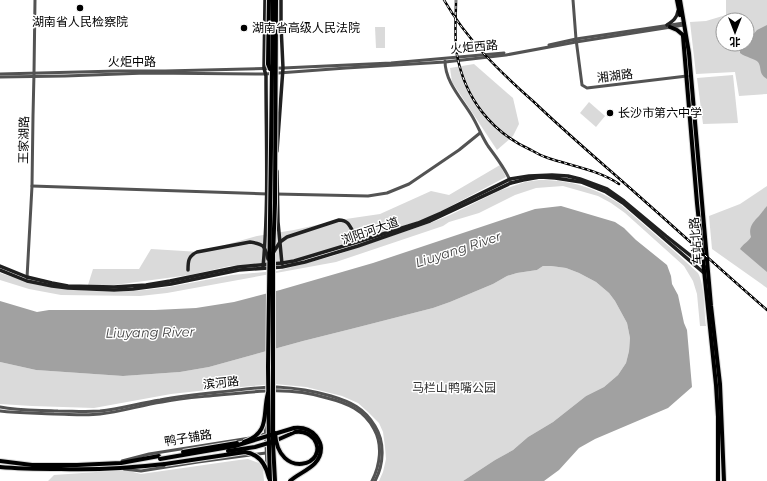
<svg xmlns="http://www.w3.org/2000/svg" width="767" height="481" font-family="Montserrat,'Noto Sans SC',sans-serif">
	<rect width="100%" height="100%" fill="#fff"/>
	<g fill="#dadada" fill-rule="evenodd">
		<path d="M726,0h41v94l-28,2 -4,-24 -39,2 -6,-52 16,-1 20,-6zM723,20h24v24h-24z"/>
		<path d="M375,27h10v21h-9z"/>
		<path d="M474,64l39,34 6,26 -6,12 -16,14 -45,-68 -2,-14z"/>
		<path d="M733,75l5,48 -35,1 -6,-46z"/>
		<path d="M589,102l16,14 -9,11 -16,-14z"/>
		<path d="M500,165l6,12 -78,41 -134,43 -64,5 -40,9 -76,10h-26l5,-16h46l12,-20 49,3 57,-16 37,-6 45,-10 41,-6 51,-23 18,4z"/>
		<path d="M539,180c31,0 55,7 81,24l53,46 25,23c7,13 6,38 8,53h-6l-3,-32 -4,-13 -9,-15 -59,-53 -14,-10 -13,-7 -35,-10 -27,2 -21,7 -36,18 -30,9 -6,4 -107,36 -169,31 -27,3 -79,-1 -32,-6 -29,-9v-7l34,11 23,4 21,2 35,2 32,-2 24,-3 63,-12 45,-4 56,-15 97,-33 20,-8 51,-25 24,-8z"/>
		<path d="M767,186v102l-55,-39 -3,-33 31,-12z"/>
		<path d="M543,266h8l15,2 13,5 17,9 13,11 6,8 12,22 3,15 -1,13 -3,12 -8,12 -14,12 -18,9 -33,26 -25,15 -15,13 -18,10 -32,21h-84l4,-9 3,-13 -1,-12 -2,-15 -4,-9 -11,-11 -10,-9 -16,-7 -36,-9 -31,-3 -58,5 -46,5 -77,14 -62,-2 -32,-2v-42l36,8 87,6 57,-4 29,-5 94,-26 48,-12 82,-21 17,-6 43,-18 14,-8 10,-3 20,-3z"/>
		<path d="M248,459l11,4 4,5 1,13h-216l6,-6 71,-5 16,4 98,-14z"/>
	</g>
	<g fill="#a1a1a1">
		<path d="M767,25v54c-9,-5 -5,-12 -9,-17 -2,-3 -13,-5 -18,-9v-3l3,-2 2,-4h2v-2l10,-12z"/>
		<path d="M561,206l54,16 9,6 12,12 31,25 4,11 1,8 6,11 6,28 3,7 5,57 -24,21 -73,31 -16,9 -20,22 -15,11h-81l32,-21 18,-10 15,-13 25,-15 33,-26 18,-9 14,-12 8,-12 3,-12 1,-13 -3,-15 -12,-22 -6,-8 -13,-11 -17,-9 -13,-5 -15,-2h-8l-6,4 -20,3 -10,3 -14,8 -43,18 -17,6 -82,21 -48,12 -94,26 -29,5 -57,4 -87,-6 -36,-8v-61l37,11 12,-2h106l41,-2 38,-6 46,-12 93,-27 162,-54z"/>
		<path d="M767,206v66l-27,-23c3,-5 8,-7 11,-12 -3,-9 2,-15 8,-21 3,-3 5,-7 8,-10z"/>
	</g>
	<g fill="none" stroke-linecap="round" stroke-linejoin="round">
		<defs>
			<g id="primary">
				<path d="M677,0l3,15"/>
				<path d="M680,0l9,53 22,253 9,78 4,97"/>
				<path d="M670,27l7,3 6,5"/>
				<path d="M683,36l14,167 19,182 2,32v64"/>
				<path d="M277,440l18,-8"/>
				<path d="M0,461l32,4h45l44,-2 38,-7"/>
				<path d="M0,467c20,2 41,2 61,2 35,1 69,-1 104,-5"/>
			</g>
		</defs>
		<use href="#primary" stroke="#dbdbdb" stroke-width="6"/>
		<g stroke="#535353" stroke-width="3">
			<path d="M573,0l3,39 6,46 5,3 100,-12"/>
			<path d="M549,45l27,-6 108,-16"/>
			<path d="M445,61c0,21 17,38 27,55 6,10 10,21 16,30 8,11 19,25 23,37"/>
			<path d="M0,74l118,-3h47l118,-3 108,-5 113,-10"/>
			<path d="M0,77l65,-1 81,-3 119,1 81,-6 99,-6 61,-7 70,-13 108,-17"/>
			<path d="M32,186l236,8"/>
			<path d="M276,194l92,2 19,-3 22,-9 50,-34 21,-17"/>
			<path d="M27,278l5,-92 1,-70 1,-43 1,-73"/>
			<path d="M0,407c19,4 38,3 58,4 14,0 28,1 42,0 20,-2 40,-8 60,-11 20,-4 40,-6 60,-8 19,-2 38,-5 57,-5 19,1 37,4 54,9 20,6 33,12 44,30 10,16 9,38 0,55"/>
			<path d="M0,411c18,2 36,2 54,3 15,0 31,2 46,0 21,-2 41,-9 62,-12 19,-4 38,-5 57,-7 39,-4 71,-8 108,3 20,5 37,12 47,31 9,16 6,36 -2,52"/>
			<path d="M265,422l2,46"/>
			<path d="M271,425v-36"/>
			<path d="M271,435l2,46"/>
			<path d="M255,437l10,-3"/>
			<path d="M122,461l27,-7 101,-16"/>
			<path d="M124,469l17,2 57,-9 68,-9"/>
		</g>
		<g stroke="#202020" stroke-width="3.5">
			<path d="M667,25c6,-4 10,-7 11,-14"/>
			<path d="M277,151l6,-83 -2,-43v-25"/>
			<path d="M277,171l1,51 4,42"/>
			<path d="M0,266l27,11 25,6 16,3 46,1 32,-2 24,-4 68,-14 44,-4 12,-2 63,-19 61,-19 23,-10 69,-34 19,-3 23,-1 16,1 12,3 27,10 17,12 42,35 39,31"/>
			<path d="M263,267c6,-63 3,-127 3,-191l-2,-8 1,-68"/>
			<path d="M0,270l27,11 25,5 16,2 46,2 19,-1 38,-5 68,-14 43,-3 23,-5 53,-16 72,-25 81,-38 12,-3 17,-3 15,1 26,4 25,10 17,11 81,70"/>
		</g>
		<use href="#primary" stroke="#000" stroke-width="4"/>
		<defs>
			<g id="rail">
				<path d="M444,0c23,40 56,72 90,102 23,22 48,44 72,65 54,47 107,96 161,143"/>
				<path d="M456,0c0,18 -2,37 1,55 8,43 34,77 74,95 5,3 11,6 17,8 24,8 50,12 71,26"/>
			</g>
		</defs>
		<use href="#rail" stroke="#000" stroke-width="2.5"/>
		<use href="#rail" stroke="#fff" stroke-width="1" stroke-dasharray="3" stroke-linecap="butt"/>
		<defs>
			<g id="primary-bridge">
				<path d="M275,433c3,48 56,32 39,6 -5,-6 -12,-8 -19,-7"/>
				<path d="M244,442c27,-10 18,-27 24,-49"/>
				<path d="M228,451l27,-4 17,-5"/>
				<path d="M183,452l54,-9"/>
				<path d="M160,459l75,-13 59,-18c9,-1 16,1 22,8 3,4 5,8 5,12 0,19 -20,23 -31,33"/>
				<path d="M165,464l80,-12c14,2 21,13 24,26"/>
			</g>
			<g id="trunk-bridge">
				<path d="M269,0l-1,64 2,5"/>
				<path d="M270,481l-1,-33 -1,-81 5,-367"/>
				<path d="M275,481l-2,-37v-190l2,-51 1,-203"/>
			</g>
		</defs>
		<use href="#primary-bridge" stroke="#dbdbdb" stroke-width="6" stroke-linecap="butt"/>
		<use href="#trunk-bridge" stroke="#dbdbdb" stroke-width="6" stroke-linecap="butt"/>
		<g stroke="#202020" stroke-width="3.5">
			<path d="M273,253l7,-11 7,-5 52,-17c9,0 11,6 15,14"/>
			<path d="M188,270c0,-8 0,-14 9,-18l53,-10c14,2 15,4 18,17"/>
		</g>
		<use href="#primary-bridge" stroke="#000" stroke-width="4"/>
		<use href="#trunk-bridge" stroke="#000" stroke-width="4"/>
	</g>
	<g fill="#000" stroke="#fff" stroke-width="1.5">
		<circle cx="80" cy="8" r="4"/>
		<circle cx="244" cy="28" r="4"/>
		<circle cx="610" cy="113" r="4"/>
	</g>
	<g text-anchor="middle" stroke-width="3" stroke-linejoin="round" paint-order="stroke">
		<g font-size="12" fill="#000" stroke="#fff" text-anchor="start">
			<text x="80" y="26" text-anchor="middle">湖南省人民检察院</text>
			<text x="252" y="32">湖南省高级人民法院</text>
			<text x="618" y="117">长沙市第六中学</text>
		</g>
		<g font-size="12" fill="#000" stroke="#fff">
			<text transform="translate(474 47) rotate(-5)" y="4">火炬西路</text>
			<text x="132" y="66">火炬中路</text>
			<text transform="translate(615 76) rotate(-7)" y="4">湘湖路</text>
			<text transform="translate(24 140) rotate(-89)" y="4">王家湖路</text>
			<text transform="translate(370 231) rotate(-19)" y="4">浏阳河大道</text>
			<text transform="translate(696 241) rotate(-95)" y="4">车站北路</text>
			<text transform="translate(221 383) rotate(-6)" y="4">滨河路</text>
			<text transform="translate(188 438) rotate(-9)" y="4">鸭子铺路</text>
		</g>
		<g font-size="12" fill="#313131" stroke="#fff">
			<text x="454" y="392">马栏山鸭嘴公园</text>
		</g>
		<g font-size="13" font-style="italic" fill="#424242" stroke="#fff">
			<text transform="translate(458 249) rotate(-18)" y="5">Liuyang River</text>
			<text transform="translate(150 332) rotate(-1)" y="5">Liuyang River</text>
		</g>
	</g>
	<g transform="translate(735 32) rotate(180)"><circle r="19" fill="#ffffff" stroke="#999999"/>
	<path d="M0-3L7 15L0 10L-7 15Z" fill="#000000"/>
	<text y="-6" font-size="11" font-weight="bold" text-anchor="middle" fill="#000000">北</text>
	</g>
</svg>
